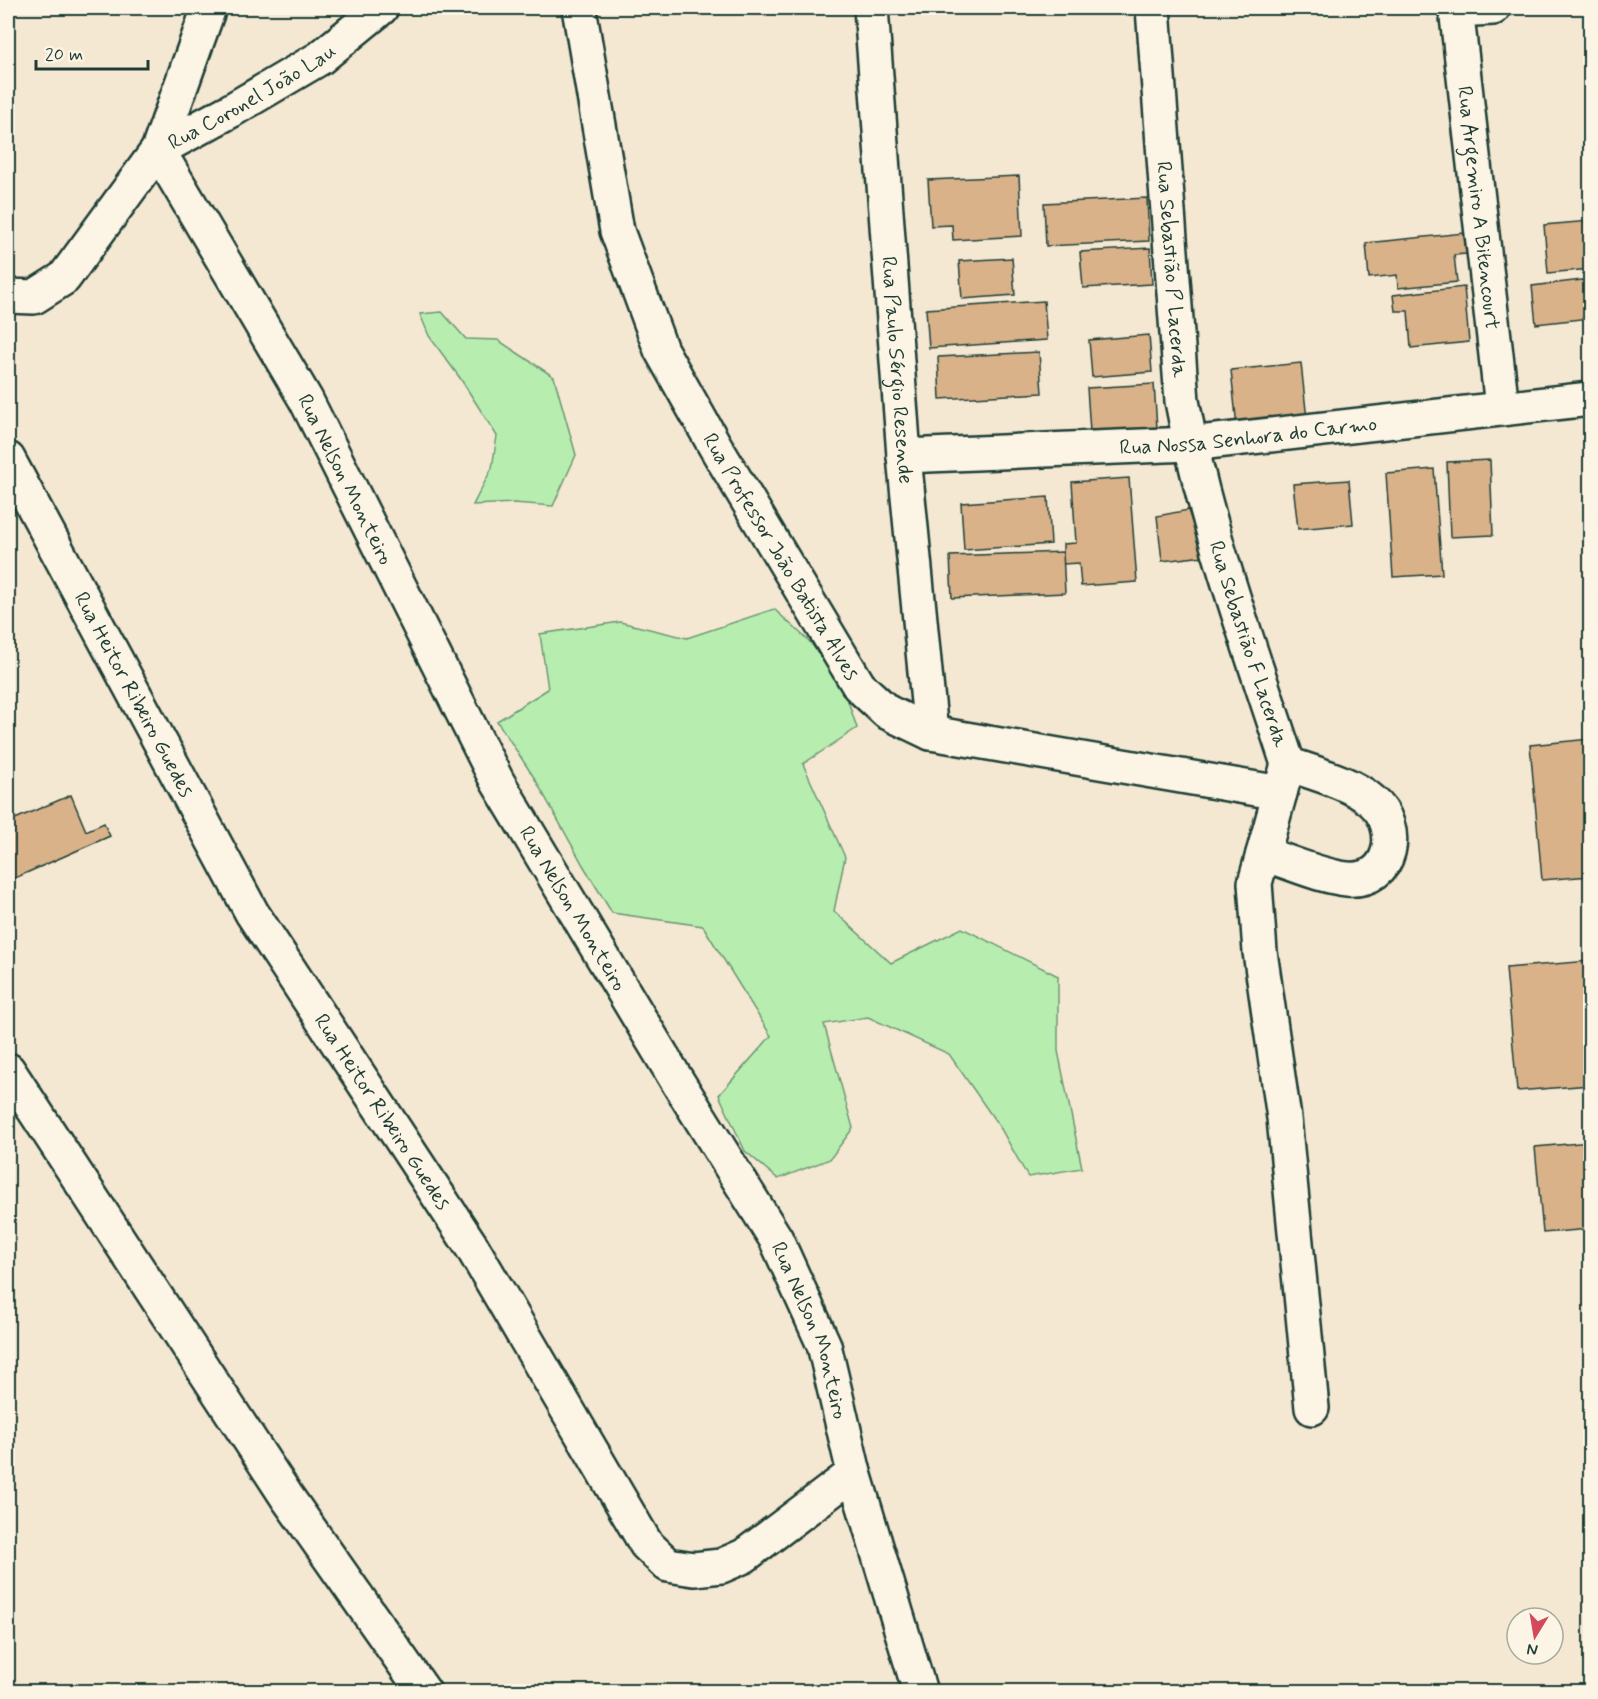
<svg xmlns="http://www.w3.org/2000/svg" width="1598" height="1699" font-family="Mynerve,sans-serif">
	<rect width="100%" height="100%" fill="#f5e8d3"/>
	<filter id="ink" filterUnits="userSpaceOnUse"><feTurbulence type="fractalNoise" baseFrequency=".0167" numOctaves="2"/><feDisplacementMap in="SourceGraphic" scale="12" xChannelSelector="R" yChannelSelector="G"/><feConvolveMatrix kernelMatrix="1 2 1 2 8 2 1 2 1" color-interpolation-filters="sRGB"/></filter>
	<g filter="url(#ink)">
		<g fill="#b7eeb0" stroke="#6b9672" stroke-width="1.5">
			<path d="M442,312l24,27 32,1 56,37 22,78 -23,51 -39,-3 -41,2 19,-37 5,-32 -37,-58 -31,-42 -9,-22z"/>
			<path d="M774,609l35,32 34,45 14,42 -54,36 42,93 -11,54 57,52 71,-35 96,48v75l24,117 -54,9 -27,-48 -52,-75 -81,-37 -44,7 29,104 -23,31 -52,20 -33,-28 -26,-56 52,-59 -68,-110 -91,-13 -29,-48 -48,-86 -38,-58 51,-32 -8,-55 80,-12 67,16z"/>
		</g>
		<g fill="#d9b28a" stroke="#1f3d34" stroke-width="1.5">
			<path d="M1019,176l3,60 -69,4 -1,-15 -21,1 -3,-46z"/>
			<path d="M1147,198l2,43 -103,5 -2,-43z"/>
			<path d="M1590,221v48l-42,4 -4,-48z"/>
			<path d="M1464,233l2,21 -12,1 3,27 -59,6 -1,-13 -28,3 -3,-35z"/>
			<path d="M1150,248l2,36 -69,4 -3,-36z"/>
			<path d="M1012,258l3,37 -53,4 -3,-38z"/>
			<path d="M1590,279v39l-54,6 -4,-38z"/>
			<path d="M1464,287l5,55 -58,6 -3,-37h-13l-2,-16z"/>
			<path d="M1044,301l3,39 -118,8 -3,-39z"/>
			<path d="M1149,335l3,37 -60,5 -3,-37z"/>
			<path d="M1039,352l3,41 -102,6 -2,-42z"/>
			<path d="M1301,363l6,57 -70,7 -6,-57z"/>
			<path d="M1154,384l3,44 -67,4 -3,-44z"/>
			<path d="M1490,460l3,75 -43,2 -3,-75z"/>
			<path d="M1434,469l8,105 -49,3 -7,-104z"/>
			<path d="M1129,478l8,104 -56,4 -2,-23 -16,1v-20l13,-1 -4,-61z"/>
			<path d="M1349,480l4,44 -55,5 -5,-45z"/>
			<path d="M1048,497l3,47 -87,6 -3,-47z"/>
			<path d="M1188,510l16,46 -42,5 -5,-45z"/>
			<path d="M1063,552l2,41 -113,5 -2,-42z"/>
			<path d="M1590,739v137l-48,4 -12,-135z"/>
			<path d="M71,795l15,36 18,-8 6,13 -102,45v-59z"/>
			<path d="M1590,961v124l-73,6 -11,-123z"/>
			<path d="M1590,1142v87l-47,4 -8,-86z"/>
		</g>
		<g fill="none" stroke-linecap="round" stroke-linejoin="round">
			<defs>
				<g id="street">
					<path id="s1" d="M209,8l-51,142 148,250 191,381 179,298 100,160 48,106 30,128 66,219"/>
					<path id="s2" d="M579,8l38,223 44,119 54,96 144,240 28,26 44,21 349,60"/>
					<path id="s3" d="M871,8l33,448 27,277"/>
					<path id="s4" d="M1153,8l29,393c23,124 67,243 106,363 26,9 64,19 84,37 30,25 22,82 -25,78 -28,-3 -57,-17 -84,-25l25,-90"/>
					<path id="s5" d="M1456,8l46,399"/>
					<path d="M1456,10l37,-2"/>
					<path id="s6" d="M904,456l286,-12 400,-45"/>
					<path id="s7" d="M8,459l244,454 220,334 174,297 22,21 26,4 27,-3 23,-10 110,-83"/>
					<path d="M1263,854l-8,29 5,69 24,166 28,290"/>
					<path d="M8,1070l279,427 137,195"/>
				</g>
				<g id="secondary">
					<path id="s8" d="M8,296l26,1 30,-19 94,-128 72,-39 90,-53 61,-50"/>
				</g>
			</defs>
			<use href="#street" stroke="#1f3d34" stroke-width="38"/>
			<use href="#secondary" stroke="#1f3d34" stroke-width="38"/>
			<use href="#street" stroke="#fcf5e5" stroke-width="33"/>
			<use href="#secondary" stroke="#fcf5e5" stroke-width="33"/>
		</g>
	</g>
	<g text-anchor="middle" stroke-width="6" stroke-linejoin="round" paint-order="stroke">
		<g font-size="21" fill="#1f3d34" stroke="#fcf5e5">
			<text dy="7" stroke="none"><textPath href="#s8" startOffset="328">Rua Coronel João Lau</textPath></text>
			<text dy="7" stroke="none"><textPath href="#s5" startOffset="201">Rua Argemiro A Bitencourt</textPath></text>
			<text dy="7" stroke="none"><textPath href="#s4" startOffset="262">Rua Sebastião P Lacerda</textPath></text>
			<text dy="7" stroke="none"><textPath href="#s3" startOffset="363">Rua Paulo Sérgio Resende</textPath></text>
			<text dy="7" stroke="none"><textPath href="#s6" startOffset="345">Rua Nossa Senhora do Carmo</textPath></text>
			<text dy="7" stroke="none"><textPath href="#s1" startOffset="530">Rua Nelson Monteiro</textPath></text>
			<text dy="7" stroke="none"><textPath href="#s2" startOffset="592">Rua Professor João Batista Alves</textPath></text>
			<text dy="7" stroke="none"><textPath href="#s4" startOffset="646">Rua Sebastião F Lacerda</textPath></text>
			<text dy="7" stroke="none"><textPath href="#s7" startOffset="267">Rua Heitor Ribeiro Guedes</textPath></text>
			<text dy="7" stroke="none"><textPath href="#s1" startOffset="1016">Rua Nelson Monteiro</textPath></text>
			<text dy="7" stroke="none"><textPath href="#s7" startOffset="753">Rua Heitor Ribeiro Guedes</textPath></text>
			<text dy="7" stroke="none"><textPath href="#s1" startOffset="1502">Rua Nelson Monteiro</textPath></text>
		</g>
	</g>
	<rect width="1598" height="1699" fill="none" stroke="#fcf5e5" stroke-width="30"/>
	<rect x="15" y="15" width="1568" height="1669" fill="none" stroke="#1f3d34" stroke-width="2" filter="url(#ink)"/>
	<g transform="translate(1535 1636) rotate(191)"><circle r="28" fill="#fcf5e5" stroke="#a4ab9e" stroke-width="1.5"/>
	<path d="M0-4.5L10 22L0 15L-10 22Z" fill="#d1495b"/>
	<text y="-9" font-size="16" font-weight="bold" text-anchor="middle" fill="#1f3d34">N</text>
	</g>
	<path d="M36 60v9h112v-9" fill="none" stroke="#1f3d34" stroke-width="3"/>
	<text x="45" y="60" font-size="18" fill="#1f3d34" stroke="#fcf5e5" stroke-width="4.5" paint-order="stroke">20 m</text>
</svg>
